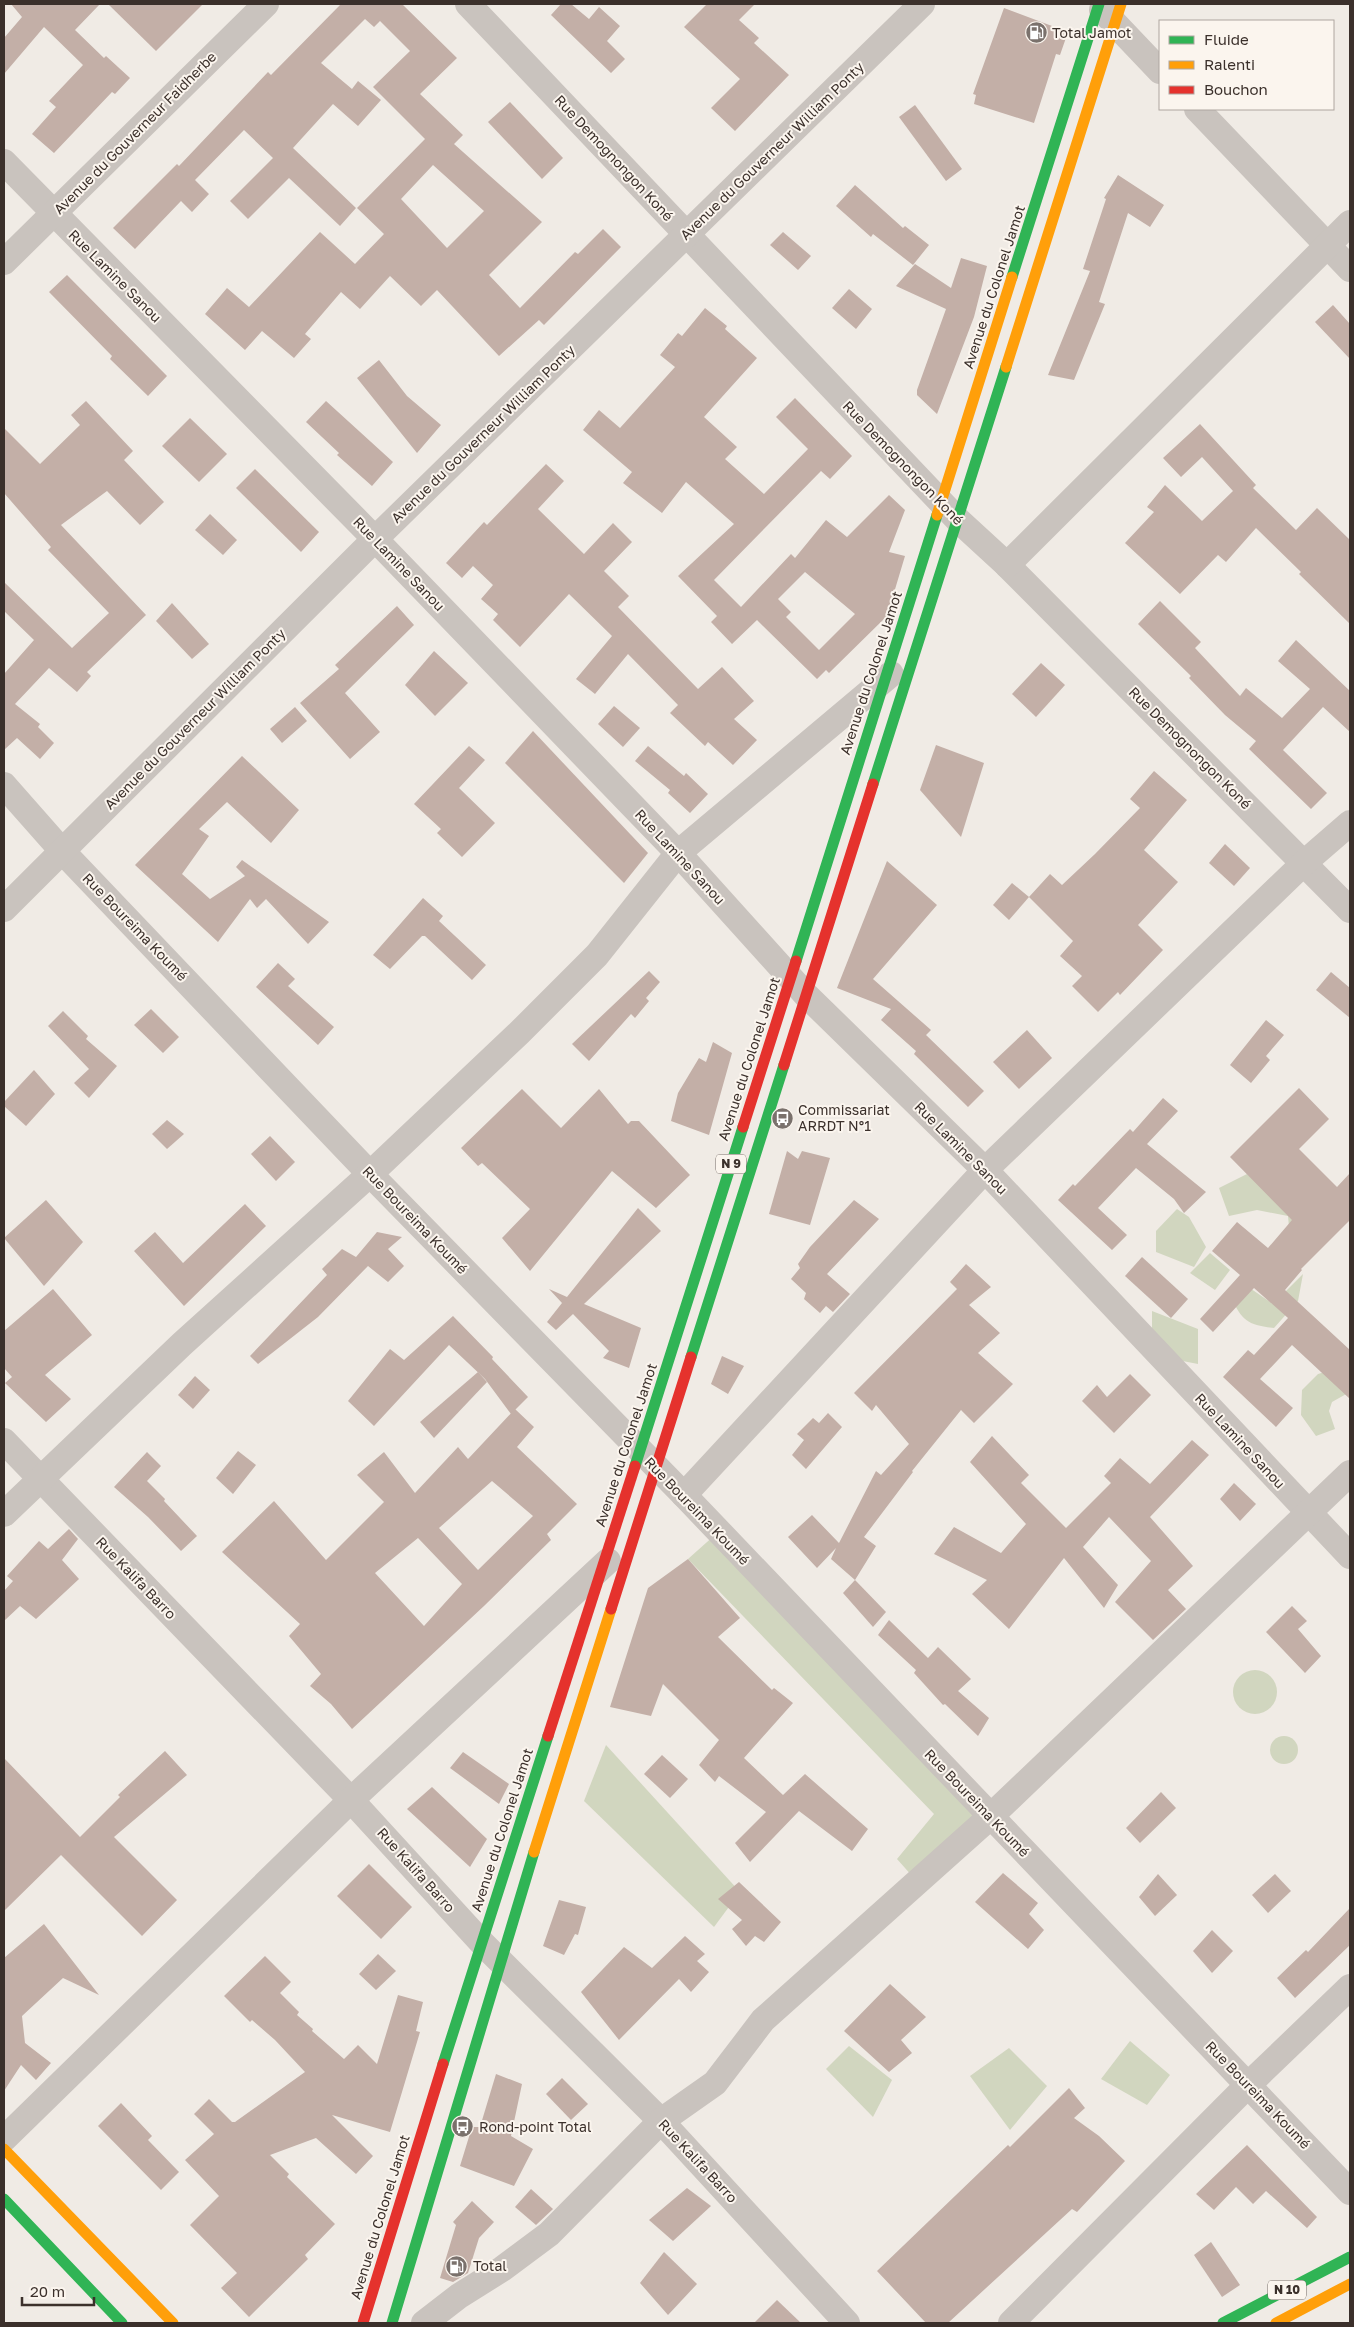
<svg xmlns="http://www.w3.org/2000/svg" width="1354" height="2327" font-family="'Golos Text',sans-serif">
	<rect width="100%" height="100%" fill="#f0ebe5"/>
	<g fill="#d1d6bf">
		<path d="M1247,1174l64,55 -20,20 -3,-33 -31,-6 -28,6 -10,-28z"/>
		<path d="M1177,1209l12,8 17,30 -12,20 -38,-15v-21z"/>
		<path d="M1210,1253l20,17 -15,20 -25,-17z"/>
		<path d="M1303,1274l-5,27 -24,27c-26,-3 -32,-7 -43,-31l10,-15 32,22z"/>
		<path d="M1152,1311l46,18v35l-46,-9z"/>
		<path d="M1335,1369l13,24 -16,9 -3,9 6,18 -19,7 -15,-21 1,-25 16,-16z"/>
		<path d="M716,1534l266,284 -69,59 -16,-18 37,-45 -246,-255z"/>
		<circle cx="1255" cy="1692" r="22"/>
		<circle cx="1284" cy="1750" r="14"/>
		<path d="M606,1745l134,147 -26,35 -130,-126z"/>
		<path d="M1130,2041l40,34 -23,30 -46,-26z"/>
		<path d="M849,2046l43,34 -19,37 -47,-48z"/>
		<path d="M1009,2048l38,38 -37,44 -40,-54z"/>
	</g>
	<g fill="#c3afa7" fill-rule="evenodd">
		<path d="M11,4h89l-25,26 29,28 2,-2 24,22 -15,16 -3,-2 -58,61 -22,-19 24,-27 -7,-6 34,-36 -39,-38 -40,47v-36l18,-21z"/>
		<path d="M108,4h95l-47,47z"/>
		<path d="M341,4h61l55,54 -37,36 43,41 -9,9 88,78 -53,53 31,33 55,-56 3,2 25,-25 18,18 -77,78 -5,-5 -40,36 -62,-66 -16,16 -31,-30 -30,33 -19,-17 -36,42 6,5 -17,19 -32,-27 -17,19 -40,-36 22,-26 22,19 71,-75 35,32 29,-30 -27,-26 68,-69 -52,-52 37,-36 -30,-30 -6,6 -9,-8 -44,44 31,26 6,-8 23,19 -23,26 -25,-22 -40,44 63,60 -16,18 -51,-48 -41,41 -18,-18 43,-43 -29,-28 -49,50 14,14 -17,18 -11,-11 -46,48 -22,-21 64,-64 2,2 89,-94 3,3zM433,165l51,46 -37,37 -46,-49z"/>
		<path d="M561,4h10l18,15 10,-12 21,19 -13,15 18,18 -14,14 -60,-58z"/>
		<path d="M707,4h48l-16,16 20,18 -5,5 35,32 -54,56 -24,-23 29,-29 -56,-52z"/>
		<path d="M1004,8l64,24 -8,23 -4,-1 -22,69 -60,-19 2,-9 -3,-1z"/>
		<path d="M510,102l53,56 -21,21 -54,-57z"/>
		<path d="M915,105l47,64 -16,12 -47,-64z"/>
		<path d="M1118,175l46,30 -14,22 -22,-14 -29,89 6,2 -31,76 -26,-5 42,-104 -7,-2 23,-70 -2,-1z"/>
		<path d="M855,185l48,43 2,-2 24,19 -16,20 -40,-31 -2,3 -35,-31z"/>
		<path d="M783,232l28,24 -13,14 -28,-25z"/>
		<path d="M961,258l26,8 -13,51 -37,97 -20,-19v-5l29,-81 -50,-23 19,-22 36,24z"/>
		<path d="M67,275l100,101 -19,20 -38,-37 2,-3 -63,-64z"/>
		<path d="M849,289l23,20 -16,20 -24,-21z"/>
		<path d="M1333,305l17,19v35l-35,-37z"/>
		<path d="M705,308l22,18 -2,3 32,29 -53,59 33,30 -12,12 39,35 44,-45 -32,-32 19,-19 57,58 -22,23 -9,-8 -107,109 27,27 50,-53 4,4 31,-38 21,17 42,-42 16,15 -16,42 16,4 -18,60 -58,57 -3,-3 -9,9 -60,-59 -25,24 -21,-22 6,-6 -39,-40 56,-52 -48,-42 -24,31 -39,-30 9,-11 -49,-42 16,-20 21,18 55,-61 -15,-12 18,-22 4,3zM805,572l50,42 -36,36 -33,-33 5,-5 -13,-13z"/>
		<path d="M379,360l28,36 34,29 -24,28 -60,-75z"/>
		<path d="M86,401l47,50 -9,9 40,42 -24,23 -33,-34 -46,34 85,90 -59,57 4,4 -14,16 -28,-24 -34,36 25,20 -2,3 16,16 -14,16 -23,-21 -13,12v-76l30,-34 -30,-29v-29l68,66 37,-35 -61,-63 3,-3 -47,-54v-65l36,36 40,-39 -9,-10z"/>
		<path d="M326,401l67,61 -21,24 -35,-31 2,-2 -33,-31z"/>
		<path d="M190,418l37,36 -28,28 -37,-36z"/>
		<path d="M1200,424l56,61 -3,3 43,42 21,-22 33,32v84l-51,-50 2,-2 -45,-44 -30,34 -8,-7 -38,39 -55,-51 29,-31 -7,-5 18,-22 37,36 31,-30 -31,-34 -21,20 -18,-19z"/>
		<path d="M546,464l18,17 -26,28 46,45 29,-31 19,19 -28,29 25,25 -11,11 80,82 24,-22 32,34 -20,18 23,21 -24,25 -25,-23 -3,4 -35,-33 8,-8 -50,-51 -33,40 -19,-15 36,-43 -43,-42 -49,53 -27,-27 5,-6 -17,-15 12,-14 -20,-19 -11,12 -16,-15 38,-41 3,3z"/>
		<path d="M255,469l64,63 -18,20 -65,-64z"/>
		<path d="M210,514l27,26 -14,15 -28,-25z"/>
		<path d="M1160,601l41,41 -6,6 45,48 6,-8 36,30 28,-29 -32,-28 18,-21 54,51v41l-27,-25 -40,43 44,43 -16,16 -62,-60 7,-8 -31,-26 -36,-37 2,-2 -53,-52z"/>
		<path d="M172,603l37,41 -17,15 -36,-38z"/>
		<path d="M397,606l17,19 -69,68 35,39 -30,27 -50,-56 39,-34 -4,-4z"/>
		<path d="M434,651l34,32 -33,33 -30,-31z"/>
		<path d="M1041,663l24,22 -29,32 -24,-23z"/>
		<path d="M614,706l26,22 -17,19 -25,-23z"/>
		<path d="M295,707l12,14 -25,22 -12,-14z"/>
		<path d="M533,731l115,122 -24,30 -119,-120z"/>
		<path d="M936,745l48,18 -23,74 -41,-47z"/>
		<path d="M469,746l16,14 -26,28 36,35 -33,34 -25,-24 4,-4 -27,-25z"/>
		<path d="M648,746l36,30 2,-3 22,21 -18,19 -22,-20 2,-3 -35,-29z"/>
		<path d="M242,756l57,54 -28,33 -44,-41 -28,27 10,7 -27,38 28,25 35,-23 -9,-9 6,-7 87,62 -21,22 -42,-45 -9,9 -7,-9 -32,43 -83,-77z"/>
		<path d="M1154,771l33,29 -43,50 34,32 -40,43 25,25 -43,45 -2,-3 -20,20 -26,-26 10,-10 -22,-20 13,-15 -44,-44 21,-23 12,11 33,-31 45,-46 -10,-9z"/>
		<path d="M1225,844l25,24 -16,18 -25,-23z"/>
		<path d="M887,861l50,44 -64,74 58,51 -5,5 58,56 -16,16 -54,-53 2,-3 -35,-31 10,-11 -54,-21z"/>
		<path d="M1012,883l17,14 -20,23 -16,-15z"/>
		<path d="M423,898l20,18 -4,5 47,44 -14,15 -47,-44h-3l-32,33 -17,-14z"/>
		<path d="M278,963l17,16 -7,7 46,41 -16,18 -62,-58z"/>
		<path d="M649,971l11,11 -14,16 3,3 -14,17 -4,-4 -42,47 -17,-17z"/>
		<path d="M1331,972l19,16v30l-34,-28z"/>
		<path d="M151,1009l28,28 -16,16 -29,-28z"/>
		<path d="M63,1011l25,25 -2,3 31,27 -28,32 -15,-15 15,-14 -41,-43z"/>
		<path d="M1266,1020l18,15 -18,21 4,4 -19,23 -21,-18z"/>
		<path d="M1027,1030l25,28 -33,31 -26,-27z"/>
		<path d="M713,1042l19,11 -23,82 -38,-14 7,-28 21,-35 7,4z"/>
		<path d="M34,1070l21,24 -29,32 -22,-20v-4z"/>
		<path d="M1299,1088l30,31 -30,30 38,38 13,-14v47l-49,49 1,1 -17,20 65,60v49l-58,-54 -32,34 33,29 -17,19 -53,-50 25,-27 6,5 34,-37 -34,-30 -41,44 -13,-13 40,-44 -28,-24 25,-29 31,26 24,-28 -62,-63z"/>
		<path d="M522,1089l39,39 38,-39 29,35 3,-3h8l51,54 -34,33 -44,-37 -82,100 -28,-33 28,-29 -48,-46 -4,3 -17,-18z"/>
		<path d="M1163,1098l15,13 -31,33 59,48 -22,21 -10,-14 -38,-31 -38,40 29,27 -15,15 -54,-50 15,-16 2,2 55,-57 3,3z"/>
		<path d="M167,1120l17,14 -17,15 -15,-15z"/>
		<path d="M270,1136l25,26 -19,19 -25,-27z"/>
		<path d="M787,1151l11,8 4,-8 28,7 -20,67 -41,-11z"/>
		<path d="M46,1200l37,42 -39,44 -40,-48z"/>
		<path d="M854,1200l25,19 -52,55 23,20 -17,18 -7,-6 -6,7 -16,-14 2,-6 -15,-14 9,-11 -2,-4 12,-17z"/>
		<path d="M245,1204l21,22 -82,80 -50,-55 21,-19 28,31z"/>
		<path d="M638,1208l23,23 -77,73 57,24 -12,40 -26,-10 6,-7 -36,-37 -17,16 -9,-8 15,-19 -13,-14 18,8z"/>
		<path d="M377,1232l25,5 -14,12 16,17 -16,16 -20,-16 -50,51 -60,47 -8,-8 77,-81 -5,-6 20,-20 14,8z"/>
		<path d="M1142,1257l46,42 -17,19 -46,-42z"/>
		<path d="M966,1264l25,23 -22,18 31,28 -22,20 35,31 -39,39 -13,-13 -49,61 1,1 -49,65 12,9 -21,34 -24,-21 5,-11 -19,20 -29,-31 24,-22 27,28 37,-72 5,4 28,-31 -33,-39 -4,6 -18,-18 103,-104 -7,-7z"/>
		<path d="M53,1289l39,46 -47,40 26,24 -25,23 -41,-39 7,-6 -8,-9v-37z"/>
		<path d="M453,1316l40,41 -1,2 36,38 -17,17 -26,-35 -36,-34 -75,81 -26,-25 42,-52 14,11z"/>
		<path d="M722,1356l22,10 -16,28 -17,-10z"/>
		<path d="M478,1372l9,10 -53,56 -14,-16z"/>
		<path d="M1130,1374l21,21 -37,38 -32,-32 15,-16 10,12z"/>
		<path d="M195,1376l15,14 -17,19 -15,-14z"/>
		<path d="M515,1409l19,18 -17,20 60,57 -30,30 4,6 -67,66 -132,123 -21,-25 -21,-18 11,-12 -32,-38 11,-12 -78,-72 52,-51 52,59 58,-58 -27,-27 27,-23 31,41 43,-46 10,12zM492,1481l41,35 -55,54 -39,-42zM418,1538l44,46 -38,42 -49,-53z"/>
		<path d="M828,1413l14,14 -36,42 -14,-14 12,-15 -7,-6 16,-16 6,5z"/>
		<path d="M992,1436l37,39 -8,8 45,45 45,-45 -7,-7 16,-18 30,26 42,-44 17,15 -59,62 43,49 -25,24 18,19 -33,31 -38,-38 36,-41 -42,-44 -26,30 35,38 -14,23 -40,-50 -55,71 -37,-35 15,-14 -53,-26 20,-27 47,26 25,-29 -56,-62z"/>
		<path d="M238,1451l18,14 -23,29 -17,-16z"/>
		<path d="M147,1452l14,14 -14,15 18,18 -1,2 33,35 -16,15 -33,-34 -34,-30z"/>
		<path d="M1234,1483l22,21 -16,17 -20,-22z"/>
		<path d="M69,1529l9,10 -16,21 17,19 -43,40 -16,-13 -16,15v-30l9,-10 -6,-5 32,-35 9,8z"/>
		<path d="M688,1559l52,59 -22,19 54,53 2,-2 19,15 -49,55 39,37 22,-21 63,55 -16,22 -53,-40 -49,51 -15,-19 31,-31 -47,-36 -4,6 -16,-17 20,-25 -56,-56 -12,32 -41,-9 38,-119z"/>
		<path d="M855,1580l31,32 -13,15 -30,-34z"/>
		<path d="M1292,1606l15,15 -9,8 23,27 -16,17 -39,-41z"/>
		<path d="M889,1620l39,38 10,-11 33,32 -13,12 31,27 -11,18 -33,-32 -2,1 -29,-32 2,-3 -38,-35z"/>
		<path d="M165,1751l22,24 -73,62 63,63 -35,36 -81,-81 -57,56v-153l76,79 40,-40 -2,-2z"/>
		<path d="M463,1752l46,32 -10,20 -49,-36z"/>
		<path d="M662,1755l26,24 -18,19 -26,-24z"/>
		<path d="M432,1787l55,52 -17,28 -63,-58z"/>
		<path d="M1161,1792l15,16 -36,35 -14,-15z"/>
		<path d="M369,1864l43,43 -31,32 -44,-43z"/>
		<path d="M1003,1873l35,30 -9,11 15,16 -16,19 -53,-47z"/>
		<path d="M1158,1874l19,21 -22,21 -16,-19z"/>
		<path d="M1275,1874l16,17 -23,22 -16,-18z"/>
		<path d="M739,1882l42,40 -17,20 -9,-6 -9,10 -14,-17 10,-9 -24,-21z"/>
		<path d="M559,1900l27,7 -8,28 -3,-1 -11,21 -21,-9z"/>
		<path d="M1350,1908v37l-55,53 -18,-20 29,-28 2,2z"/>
		<path d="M44,1924l55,71 -36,-17 -41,38 3,27 26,20 -15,17 -15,-15 -17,26v-133z"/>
		<path d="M1212,1930l21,21 -21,22 -19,-22z"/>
		<path d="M685,1936l20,18 -8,7 12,11 -18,20 -12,-13 -60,61 -38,-48 43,-45 28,21z"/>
		<path d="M378,1954l18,17 -20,19 -17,-16z"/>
		<path d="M265,1956l26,26 -11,11 19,19 -2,3 16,14 -1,2 32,28 14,-14 19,19 21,-69 25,7 -7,29 4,1 -30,100 -58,-17 41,41 -17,18 -40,-36 -46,17 19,19 -2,3 48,47 -30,31 3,4 -59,58 -28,-29 16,-15 -47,-48 29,-29 -34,-36 29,-26 -20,-20 15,-15 23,23h3l70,-50 -30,-32 -23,-20 -2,2 -26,-26z"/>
		<path d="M890,1984l36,33 -25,23 11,13 -23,19 -45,-41z"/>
		<path d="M496,2074l26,10 -11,52 22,13 -19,37 -54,-20 12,-39h8z"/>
		<path d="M562,2078l26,26 -17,16 -25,-26z"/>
		<path d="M1069,2088l16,20 -11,10 25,18 26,25 -48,51 -5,-3 -124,114h-22l-49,-52 131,-126 2,2z"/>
		<path d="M121,2103l31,33 -4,4 31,32 -18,18 -63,-64z"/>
		<path d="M1247,2145l70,72 -10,11 -41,-37 -13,13 -17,-17 -22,23 -18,-16z"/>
		<path d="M687,2188l24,18 -38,35 -24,-21z"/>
		<path d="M531,2189l22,20 -17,16 -21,-18z"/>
		<path d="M472,2201l22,21 -15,16 -11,35 -15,9 -13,-4 16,-53 -3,-3z"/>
		<path d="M1211,2242l29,43 -18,12 -28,-42z"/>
		<path d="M664,2252l33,32 -29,31 -28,-32z"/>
		<path d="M777,2300l24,23h-47z"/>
	</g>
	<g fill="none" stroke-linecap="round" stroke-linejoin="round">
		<g stroke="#c9c3be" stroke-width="26">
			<path d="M468,4l490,516 49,45 343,345"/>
			<path d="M1102,10l58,61"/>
			<path d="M1197,109l153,160"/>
			<path d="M4,162l371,377 303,314 128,142 179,175 365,386"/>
			<path d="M4,262l262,-258"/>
			<path d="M1007,565l343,-342"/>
			<path d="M4,785l59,67 307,322 314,321 666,697"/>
			<path d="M4,909l371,-370 547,-535"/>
			<path d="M4,1441l347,359 131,143 179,178 186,202"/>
			<path d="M684,1495l301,-325 320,-308 45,-39"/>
			<path d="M4,1514l178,-170 188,-170 149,-141 78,-78 81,-102 213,-179"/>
			<path d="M4,2139l347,-339 257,-239"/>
			<path d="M424,2323l35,-27 43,-27 47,-35 112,-113 54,-38 48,-63 227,-203 360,-344"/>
			<path d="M1011,2323l238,-239 101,-97"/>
		</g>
		<g stroke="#30b455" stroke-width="11">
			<path d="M1012,277l87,-273"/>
			<path d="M873,784l133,-417"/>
			<path d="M796,961l141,-446"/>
			<path d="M691,1357l93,-292"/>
			<path d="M635,1466l108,-339"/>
			<path d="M443,2064l105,-328"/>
			<path d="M4,2199l118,124"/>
			<path d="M392,2323l142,-471"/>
			<path d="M1223,2323l127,-66"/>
		</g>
		<g stroke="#ff9f0a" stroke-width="11">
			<path d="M1006,367l115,-363"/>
			<path d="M937,515l75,-238"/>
			<path d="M534,1852l77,-243"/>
			<path d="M4,2149l169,174"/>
			<path d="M1276,2323l74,-39"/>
		</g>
		<g stroke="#e5322d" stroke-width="11">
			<path d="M784,1065l89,-281"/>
			<path d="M743,1127l53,-166"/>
			<path d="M611,1609l80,-252"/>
			<path d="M548,1736l87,-270"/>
			<path d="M363,2323l80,-259"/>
		</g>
	</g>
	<defs>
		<symbol id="fuel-disc" viewBox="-11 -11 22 22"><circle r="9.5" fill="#7a716c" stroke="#fbf5ee"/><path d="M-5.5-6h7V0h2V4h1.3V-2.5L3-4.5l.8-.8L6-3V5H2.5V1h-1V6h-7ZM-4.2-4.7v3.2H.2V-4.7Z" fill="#fff"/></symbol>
		<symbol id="bus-disc" viewBox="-11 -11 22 22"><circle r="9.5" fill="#7a716c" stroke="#fbf5ee"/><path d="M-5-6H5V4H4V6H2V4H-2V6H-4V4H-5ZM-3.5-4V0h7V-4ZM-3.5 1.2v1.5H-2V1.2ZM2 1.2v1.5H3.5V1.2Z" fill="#fff"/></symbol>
	</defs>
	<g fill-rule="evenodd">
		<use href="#fuel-disc" x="1024" y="20" width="25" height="25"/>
		<use href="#bus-disc" x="770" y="1106" width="25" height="25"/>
		<use href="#bus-disc" x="450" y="2114" width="25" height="25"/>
		<use href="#fuel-disc" x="444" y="2254" width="25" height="25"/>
	</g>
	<g text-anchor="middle" stroke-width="4" stroke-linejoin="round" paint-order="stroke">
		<g fill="#fbf5ee" stroke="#756b66" stroke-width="1">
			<rect x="716" y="1154.5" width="30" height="19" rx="4"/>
			<rect x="1268" y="2280.5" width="38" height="19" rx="4"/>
		</g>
		<g font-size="12" font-weight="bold" fill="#3b302b">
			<text x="731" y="1168">N 9</text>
			<text x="1287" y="2294">N 10</text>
		</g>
		<g font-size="14" fill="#3b302b" stroke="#fbf5ee" text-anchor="start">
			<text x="1052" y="38">Total Jamot</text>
			<text x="798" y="1115">Commissariat<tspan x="798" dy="16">ARRDT N°1</tspan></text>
			<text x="479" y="2132">Rond-point Total</text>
			<text x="473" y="2271">Total</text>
		</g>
		<g font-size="14" fill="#3b302b" stroke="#fbf5ee">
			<text transform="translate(135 133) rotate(-45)" y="5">Avenue du Gouverneur Faidherbe</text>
			<text transform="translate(772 151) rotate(-44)" y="5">Avenue du Gouverneur William Ponty</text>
			<text transform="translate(614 158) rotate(47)" y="5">Rue Demognongon Koné</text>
			<text transform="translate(115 276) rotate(45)" y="5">Rue Lamine Sanou</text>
			<text transform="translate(994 287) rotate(-72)" y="5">Avenue du Colonel Jamot</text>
			<text transform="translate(483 434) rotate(-44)" y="5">Avenue du Gouverneur William Ponty</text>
			<text transform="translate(903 463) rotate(46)" y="5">Rue Demognongon Koné</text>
			<text transform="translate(399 564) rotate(46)" y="5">Rue Lamine Sanou</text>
			<text transform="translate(871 673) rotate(-72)" y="5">Avenue du Colonel Jamot</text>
			<text transform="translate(195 719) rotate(-45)" y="5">Avenue du Gouverneur William Ponty</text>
			<text transform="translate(1190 748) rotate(45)" y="5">Rue Demognongon Koné</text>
			<text transform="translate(680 857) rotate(47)" y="5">Rue Lamine Sanou</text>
			<text transform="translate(135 927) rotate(46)" y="5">Rue Boureima Koumé</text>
			<text transform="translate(749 1059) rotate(-72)" y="5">Avenue du Colonel Jamot</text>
			<text transform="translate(961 1148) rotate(45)" y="5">Rue Lamine Sanou</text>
			<text transform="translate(415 1220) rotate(46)" y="5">Rue Boureima Koumé</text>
			<text transform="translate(1240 1441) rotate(47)" y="5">Rue Lamine Sanou</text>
			<text transform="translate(626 1445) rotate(-72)" y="5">Avenue du Colonel Jamot</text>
			<text transform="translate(697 1511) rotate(46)" y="5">Rue Boureima Koumé</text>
			<text transform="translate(136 1578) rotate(46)" y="5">Rue Kalifa Barro</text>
			<text transform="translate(977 1803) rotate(46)" y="5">Rue Boureima Koumé</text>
			<text transform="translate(502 1830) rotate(-72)" y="5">Avenue du Colonel Jamot</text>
			<text transform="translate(416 1870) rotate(48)" y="5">Rue Kalifa Barro</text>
			<text transform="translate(1258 2095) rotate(46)" y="5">Rue Boureima Koumé</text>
			<text transform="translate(698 2161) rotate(47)" y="5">Rue Kalifa Barro</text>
			<text transform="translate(380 2217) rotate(-73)" y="5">Avenue du Colonel Jamot</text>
		</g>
	</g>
	<rect width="1354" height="2327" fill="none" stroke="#3b302b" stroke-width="10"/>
	<rect x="1159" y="20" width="175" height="90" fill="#fbf5ee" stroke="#aea6a0"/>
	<rect x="1169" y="36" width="25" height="8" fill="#30b455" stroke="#aea6a0"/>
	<text x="1204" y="45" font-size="15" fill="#3b302b">Fluide</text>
	<rect x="1169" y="61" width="25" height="8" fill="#ff9f0a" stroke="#aea6a0"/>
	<text x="1204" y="70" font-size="15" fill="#3b302b">Ralenti</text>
	<rect x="1169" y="86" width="25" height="8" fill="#e5322d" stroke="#aea6a0"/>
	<text x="1204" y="95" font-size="15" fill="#3b302b">Bouchon</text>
	<path d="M22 2297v8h72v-8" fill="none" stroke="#3b302b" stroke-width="2.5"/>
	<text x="30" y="2297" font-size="15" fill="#3b302b" stroke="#fbf5ee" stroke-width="4" paint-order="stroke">20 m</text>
</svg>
